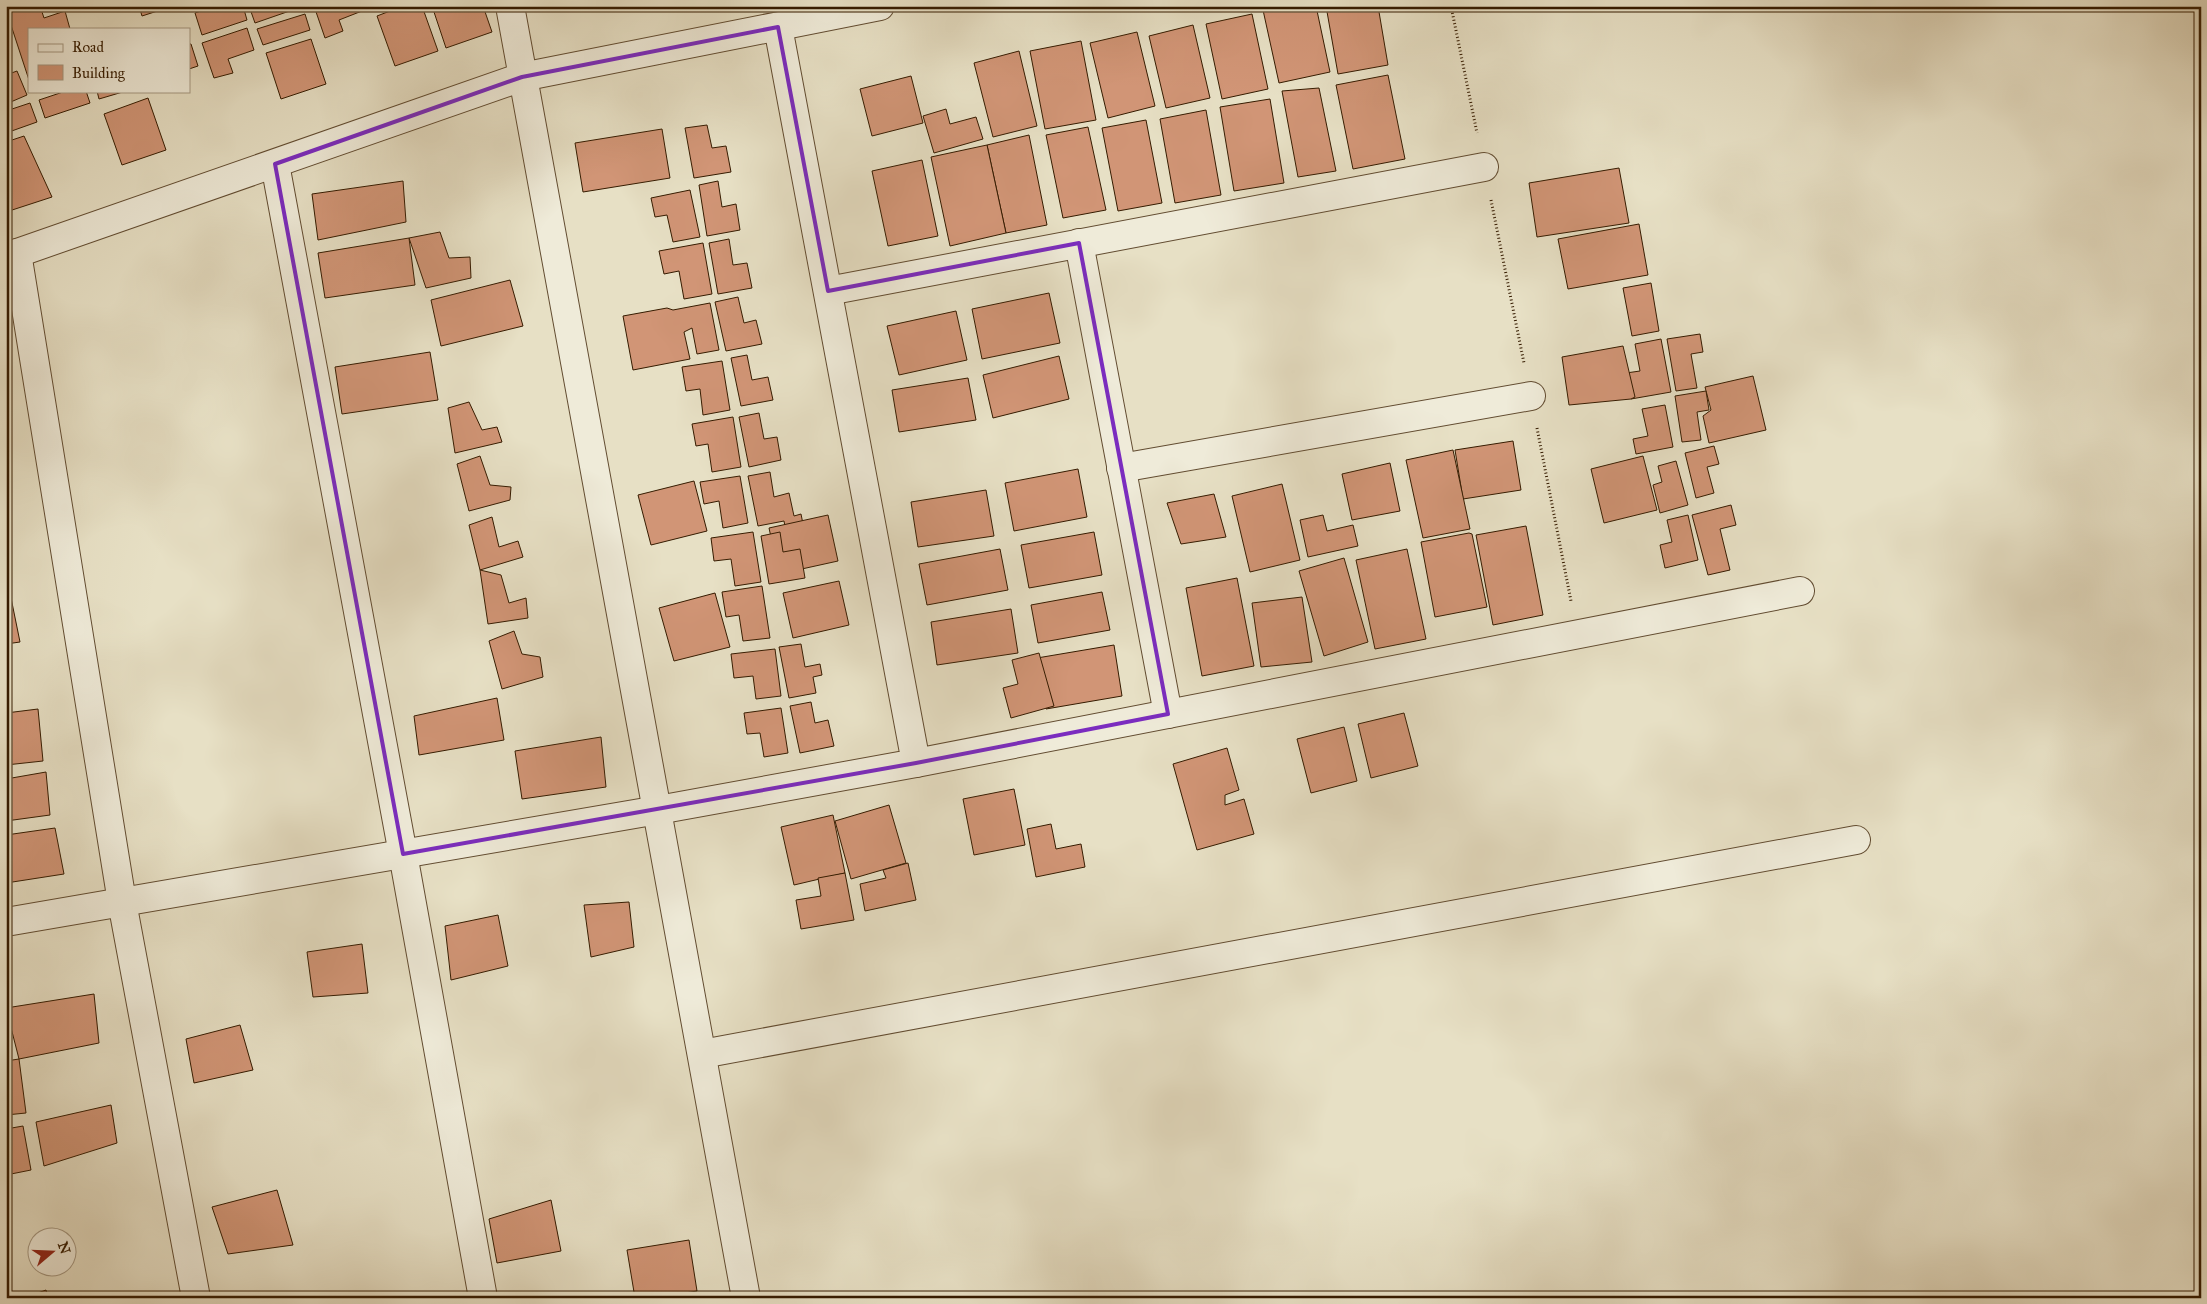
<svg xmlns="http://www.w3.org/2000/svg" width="2207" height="1304" font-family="'IM FELL Great Primer',serif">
	<rect width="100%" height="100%" fill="#e7e0c5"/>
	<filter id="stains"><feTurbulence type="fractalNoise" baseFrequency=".004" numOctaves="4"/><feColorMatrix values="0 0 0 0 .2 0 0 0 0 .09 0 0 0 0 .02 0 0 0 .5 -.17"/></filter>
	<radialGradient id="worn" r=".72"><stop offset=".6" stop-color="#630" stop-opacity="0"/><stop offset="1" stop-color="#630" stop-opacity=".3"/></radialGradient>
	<g fill="#d19576" stroke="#351b00">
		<path d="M28,6h12l4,12 21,-7 5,18h-41v51l-22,-67z"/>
		<path d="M139,6h34l-31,10z"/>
		<path d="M215,6h28l4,14 -45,15 -7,-22z"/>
		<path d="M249,6h55l-49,17z"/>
		<path d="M314,6h47l1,5 -23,9 4,11 -18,7z"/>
		<path d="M403,6h19l16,45 -43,15 -18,-50z"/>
		<path d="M432,6h51l9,26 -46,16z"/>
		<path d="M1283,6h33l14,66 -51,11 -16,-73z"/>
		<path d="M1326,6h52l10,59 -50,9z"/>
		<path d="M305,14l5,16 -47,15 -6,-16z"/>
		<path d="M1252,14l16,75 -46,10 -16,-75z"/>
		<path d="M1193,25l17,73 -44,10 -17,-72z"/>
		<path d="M247,28l7,22 -26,9 5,14 -19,5 -12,-35z"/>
		<path d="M1137,32l18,74 -47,12 -18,-75z"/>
		<path d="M311,39l15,45 -45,15 -15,-46z"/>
		<path d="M1081,41l15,79 -51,9 -15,-78z"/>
		<path d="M189,44h2l7,22 -9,3z"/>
		<path d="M1019,51l18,75 -44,11 -19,-74z"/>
		<path d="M17,71l10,24 -21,9v-29z"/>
		<path d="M1388,75l17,84 -52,10 -17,-84z"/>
		<path d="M911,76l12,47 -51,13 -12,-47z"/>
		<path d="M1319,88l17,83 -38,6 -16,-86z"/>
		<path d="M66,91h20l4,12 -45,15 -6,-18z"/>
		<path d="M97,91h29l-27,8z"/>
		<path d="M148,98l18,52 -44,15 -18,-51z"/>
		<path d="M1270,99l14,84 -50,8 -14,-84z"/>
		<path d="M30,103l7,19 -31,11v-22z"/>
		<path d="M946,109l4,15 26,-7 7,22 -49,14 -11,-37z"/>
		<path d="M1206,110l15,85 -46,8 -15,-84z"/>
		<path d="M1146,120l16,83 -44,8 -16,-83z"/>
		<path d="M707,125l5,23 14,-2 5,26 -37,6 -9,-50z"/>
		<path d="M1088,127l18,83 -43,8 -17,-83z"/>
		<path d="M662,129l8,49 -87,14 -8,-49z"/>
		<path d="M1029,135l18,90 -41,8 -19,-88z"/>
		<path d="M24,136l28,61 -46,15v-70z"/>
		<path d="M987,145l19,88 -56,13 -19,-89z"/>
		<path d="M922,160l16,76 -50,10 -16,-75z"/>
		<path d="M1619,168l10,55 -92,14 -8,-54z"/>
		<path d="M403,181l3,41 -88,18 -6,-46z"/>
		<path d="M718,181l4,26 14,-3 4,26 -33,6 -8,-51z"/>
		<path d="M690,190l10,47 -27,5 -6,-27 -12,2 -4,-19z"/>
		<path d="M1639,224l9,51 -80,14 -10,-50z"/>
		<path d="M440,232l9,26 21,-1 1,21 -45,10 -17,-50z"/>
		<path d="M409,238l6,47 -90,13 -7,-45z"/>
		<path d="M729,239l4,26 14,-2 5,25 -34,6 -9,-51z"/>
		<path d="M703,243l9,51 -28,5 -5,-28 -15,3 -5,-23z"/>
		<path d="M510,280l13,46 -82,20 -10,-46z"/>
		<path d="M1651,283l8,48 -27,5 -9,-48z"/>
		<path d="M1049,293l11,50 -78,16 -10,-50z"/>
		<path d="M738,297l6,26 12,-3 6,24 -36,7 -11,-49z"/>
		<path d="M710,303l9,47 -22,4 -5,-26 -8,4 6,27 -57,11 -10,-54 44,-8 6,2z"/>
		<path d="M956,311l11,49 -68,15 -12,-49z"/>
		<path d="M1700,334l3,18 -12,2 6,34 -21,3 -9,-52z"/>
		<path d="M1661,339l10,53 -40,7 -5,-26 14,-2 -5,-27z"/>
		<path d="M1623,346l12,51 -4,2 -62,6 -7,-48z"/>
		<path d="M430,352l8,48 -96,14 -7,-47z"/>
		<path d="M747,355l5,25 16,-3 5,23 -32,6 -10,-48z"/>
		<path d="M1059,356l10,43 -76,19 -10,-43z"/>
		<path d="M722,361l8,49 -27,5 -3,-26 -14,2 -4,-24z"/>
		<path d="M1753,376l13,54 -57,13 -6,-27 8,-6 -6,-23z"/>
		<path d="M968,378l8,42 -77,12 -7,-42z"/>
		<path d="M1706,391l3,19 -12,2 4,28 -19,2 -7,-46z"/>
		<path d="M469,402l13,28 15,-3 5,15 -47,11 -7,-45z"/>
		<path d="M1665,405l8,42 -37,7 -3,-15 15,-3 -6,-27z"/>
		<path d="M759,413l5,26 13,-2 4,23 -32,7 -10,-50z"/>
		<path d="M733,417l8,50 -29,5 -4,-28 -12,2 -4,-22z"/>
		<path d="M1513,441l8,49 -58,9 -8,-49z"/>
		<path d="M1714,446l5,18 -12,3 7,26 -18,5 -11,-45z"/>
		<path d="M1453,450l17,79 -47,9 -17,-78z"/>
		<path d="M480,456l10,29 21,2 -1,13 -41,11 -12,-47z"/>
		<path d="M1643,456l14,54 -53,13 -13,-54z"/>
		<path d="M1676,461l12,44 -28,8 -7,-28 9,-3 -4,-16z"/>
		<path d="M1390,463l10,48 -48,9 -10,-46z"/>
		<path d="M1078,469l9,48 -73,14 -9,-48z"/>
		<path d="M770,472l4,25 15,-4 5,23 7,-2 3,15 -18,3 -2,-11 -26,5 -10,-50z"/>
		<path d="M740,476l8,47 -25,5 -4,-27 -15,3 -4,-22z"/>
		<path d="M694,481l13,50 -56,14 -13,-50z"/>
		<path d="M1282,484l18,76 -50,12 -18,-76z"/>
		<path d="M986,490l8,46 -76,11 -7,-45z"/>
		<path d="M1214,494l12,43 -45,7 -14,-41z"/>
		<path d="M1731,505l5,20 -16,4 10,41 -22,5 -16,-60z"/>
		<path d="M828,515l10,46 -59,13 -10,-46z"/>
		<path d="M1323,515l4,16 26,-6 5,21 -50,11 -8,-37z"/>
		<path d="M1688,515l10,45 -33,8 -5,-23 12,-3 -5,-22z"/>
		<path d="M492,517l7,30 19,-6 5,16 -43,13 -11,-45z"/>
		<path d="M1526,526l17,89 -50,10 -17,-90z"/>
		<path d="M753,532l8,50 -26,4 -4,-27 -17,2 -3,-23z"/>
		<path d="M780,532l3,20 17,-3 5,29 -36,6 -8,-48z"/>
		<path d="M1094,532l8,43 -73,13 -8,-43z"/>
		<path d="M1469,533l3,1 15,73 -52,10 -14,-75z"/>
		<path d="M1000,549l8,41 -81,15 -8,-41z"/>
		<path d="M1407,549l19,90 -51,10 -19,-89z"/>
		<path d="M1344,558l24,84 -44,14 -25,-85z"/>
		<path d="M480,570l21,5 8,28 17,-5 2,20 -40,6z"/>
		<path d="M1237,578l17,88 -52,10 -16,-88z"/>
		<path d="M839,581l10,44 -56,13 -10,-45z"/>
		<path d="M762,586l8,52 -27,3 -4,-26 -13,2 -4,-25z"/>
		<path d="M1102,592l8,38 -72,13 -7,-38z"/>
		<path d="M6,593h4l10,49 -14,2z"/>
		<path d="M715,593l15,54 -56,14 -15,-53z"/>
		<path d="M1302,597l10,65 -51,5 -9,-64z"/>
		<path d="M1011,609l7,44 -81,12 -6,-43z"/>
		<path d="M514,631l8,23 18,3 3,20 -41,12 -13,-48z"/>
		<path d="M801,644l4,23 15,-3 2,11 -9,2 3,16 -27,5 -10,-51z"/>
		<path d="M1114,645l8,51 -76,13 -9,-51z"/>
		<path d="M775,649l6,47 -25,3 -3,-23 -19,2 -3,-24z"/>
		<path d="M1039,653l15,53 -43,12 -8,-30 15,-4 -6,-24z"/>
		<path d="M497,698l7,42 -85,15 -5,-39z"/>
		<path d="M811,702l4,21 13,-3 6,26 -34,7 -10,-47z"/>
		<path d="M781,708l7,45 -24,4 -4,-24 -13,1 -3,-21z"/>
		<path d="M38,709l5,52 -37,4v-52z"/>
		<path d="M1404,713l14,53 -47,12 -13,-54z"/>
		<path d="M1344,727l13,54 -46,12 -14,-54z"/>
		<path d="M601,737l5,50 -84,12 -7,-48z"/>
		<path d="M1227,748l12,42 -14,5v10l19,-6 10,35 -57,16 -24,-86z"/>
		<path d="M46,772l4,43 -44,6v-42z"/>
		<path d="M1014,789l11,56 -51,10 -11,-56z"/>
		<path d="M889,805l17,58 -55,16 -16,-58z"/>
		<path d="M833,815l12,58 -51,12 -13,-58z"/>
		<path d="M1051,824l5,25 25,-5 4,23 -49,10 -9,-48z"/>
		<path d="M55,828l9,46 -58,9v-48z"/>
		<path d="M908,863l8,37 -51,11 -5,-27 26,-6 -3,-8z"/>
		<path d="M845,873l9,47 -53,9 -5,-29 25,-4 -3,-18z"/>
		<path d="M629,902l5,45 -43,10 -7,-52z"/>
		<path d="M498,915l10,51 -57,14 -6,-54z"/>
		<path d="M362,944l6,49 -55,4 -6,-45z"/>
		<path d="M94,994l5,49 -80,16 -13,-51z"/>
		<path d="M240,1025l13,45 -59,13 -8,-44z"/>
		<path d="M19,1059l7,54 -20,2v-54z"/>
		<path d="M111,1105l6,38 -73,23 -8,-44z"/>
		<path d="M23,1126l8,44 -25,5v-46z"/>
		<path d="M277,1190l16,55 -65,9 -16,-47z"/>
		<path d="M551,1200l10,51 -64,12 -8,-44z"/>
		<path d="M689,1240l8,51 -42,7h-20l-8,-48z"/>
		<path d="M46,1290l2,8h-21v-1z"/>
	</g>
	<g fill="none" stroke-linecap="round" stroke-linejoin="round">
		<defs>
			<g id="minor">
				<path d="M275,164l128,690 80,444"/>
				<path d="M1079,243l89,471"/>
				<path d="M17,253l105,649 74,396"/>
				<path d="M6,257l516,-180 358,-71"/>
				<path d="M828,291l656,-124"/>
				<path d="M1121,468l410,-72"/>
				<path d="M916,763l884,-172"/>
				<path d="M6,922l652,-112 258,-47 -138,-736"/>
				<path d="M702,1054l1154,-214"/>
			</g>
			<path id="tertiary" d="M510,6l236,1292"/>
		</defs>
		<use href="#minor" stroke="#624c31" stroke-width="30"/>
		<use href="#tertiary" stroke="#624c31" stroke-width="30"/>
		<g stroke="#351b00" stroke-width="3" stroke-dasharray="1 2.5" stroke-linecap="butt">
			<path d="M1451,6l26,127"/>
			<path d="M1491,200l33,163"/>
			<path d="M1537,428l34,173"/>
		</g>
		<use href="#minor" stroke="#efebd9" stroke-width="28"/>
		<use href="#tertiary" stroke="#efebd9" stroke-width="28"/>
	</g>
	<path fill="none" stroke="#7b2cbf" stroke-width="4" stroke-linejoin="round" d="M778,27l50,264 251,-48 89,471 -252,49 -513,91 -128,-690 247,-87z"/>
	<rect width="2207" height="1304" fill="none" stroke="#e7e0c5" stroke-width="25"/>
	<rect x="8" y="8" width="2192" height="1289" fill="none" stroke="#351b00" stroke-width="2.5"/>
	<rect x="12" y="12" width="2182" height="1279" fill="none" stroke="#351b00"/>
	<rect x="28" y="28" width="162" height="65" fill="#efebd9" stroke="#a59882"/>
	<rect x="38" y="44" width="25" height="8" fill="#efebd9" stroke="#a59882"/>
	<text x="72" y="52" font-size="15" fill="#351b00">Road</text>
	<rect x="38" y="65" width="25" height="15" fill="#d19576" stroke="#a59882"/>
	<text x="72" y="78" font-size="15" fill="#351b00">Building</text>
	<g transform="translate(52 1252) rotate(71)"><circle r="24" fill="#efebd9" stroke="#a59882"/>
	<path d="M0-4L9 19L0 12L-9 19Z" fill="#8f2418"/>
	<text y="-8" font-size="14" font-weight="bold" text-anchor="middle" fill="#351b00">N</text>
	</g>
	<rect width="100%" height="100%" filter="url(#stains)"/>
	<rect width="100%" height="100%" fill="url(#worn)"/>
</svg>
